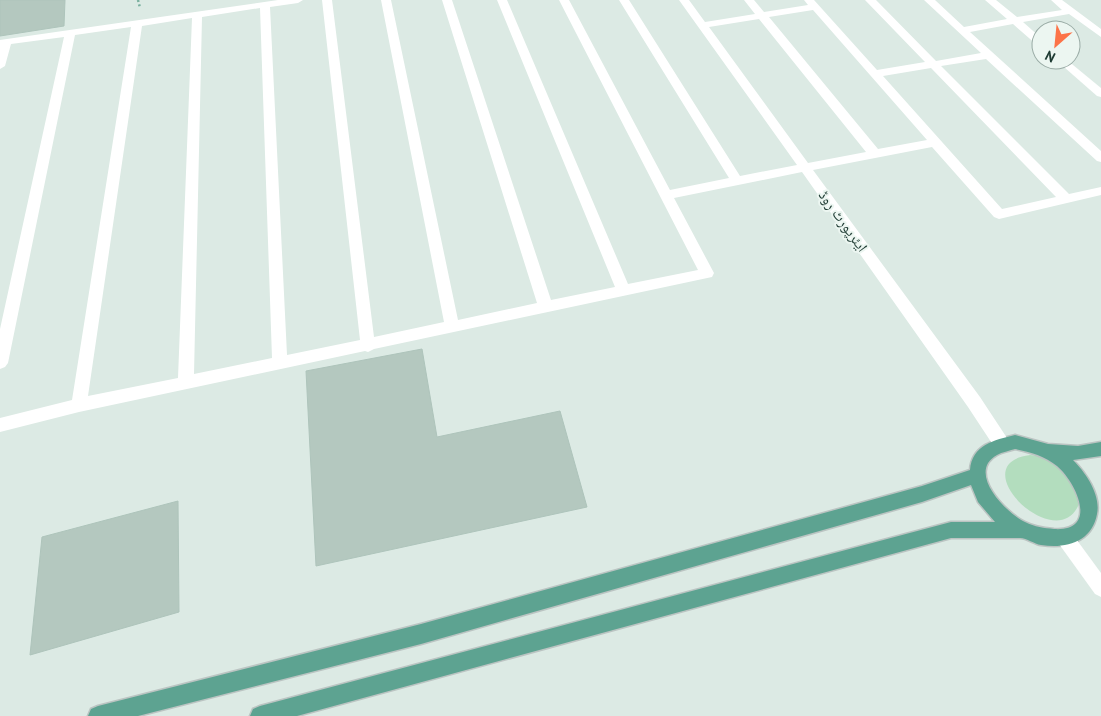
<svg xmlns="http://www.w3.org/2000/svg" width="1101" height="716" font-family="'PT Sans','Noto Naskh Arabic',sans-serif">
	<rect width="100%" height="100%" fill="#dceae4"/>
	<path fill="#b3ddbe" d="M1030,455c33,4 37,18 50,46 -19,60 -121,-37 -50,-46z"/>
	<g fill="#b4c8bf" stroke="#aec4bb">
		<path d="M0,0h65l-1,26 -64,10z"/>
		<path d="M422,349l15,88 123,-26 27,96 -271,59 -10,-195z"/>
		<path d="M178,501l1,111 -149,43 12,-118z"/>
	</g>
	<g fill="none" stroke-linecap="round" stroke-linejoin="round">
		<defs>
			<path id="major" d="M1015,435l33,9 30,2 23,-4v14l-28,4c13,13 28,35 24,54 -5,28 -31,35 -56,31 -7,-1 -14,-7 -21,-7 -23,0 -46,0 -69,0l-654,178h-47l3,-7 7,-3 691,-184h44l-17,-20 -7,-17 -49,17 -501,142 -283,72h-50l3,-7 7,-3 323,-82 501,-138 48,-16c2,-25 24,-30 45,-35zM1015,449c15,3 30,7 42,17 20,17 42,66 -3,63 -10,-1 -19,-2 -29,-7 -19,-9 -59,-50 -28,-67 5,-3 12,-4 18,-6z"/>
		</defs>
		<use href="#major" stroke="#bbc4c2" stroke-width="3"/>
		<path stroke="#7ab09f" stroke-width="2.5" stroke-dasharray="2 2.5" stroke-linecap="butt" d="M138,0l2,8"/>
		<g fill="#fff" fill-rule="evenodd">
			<path d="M278,0h25l-5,3 -28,4 17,348 73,-15 -38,-340h10l42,337 70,-15 -63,-322h10l67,320 79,-17 -95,-303h10l99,300 64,-13 -118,-287h10l121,284 70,-14 -139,-270h10l101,190 59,-12 -110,-178h10l111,176 57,-11 -118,-165h10l16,22 50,-8 -11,-14h10l10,12 44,-7 -4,-5h10l63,70 48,-8 -60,-62h11l60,61 45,-8 -57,-53h11l29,27 43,-8 -22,-19h11l21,17 45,-7 -11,-10h11l39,29v8l-32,-23 -46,8 18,16v8l-4,-1 -24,-21 -43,8 131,119v11l-4,-1 -111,-102 -45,7 128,128 32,-7v8l-102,24 -5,-2 -62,-70 -119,23 167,227 27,41 2,5 -2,5 -6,2 -6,-2 -27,-41 -166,-235 -128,26 40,75 -2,4 -338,72 -6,3 -3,-1 -286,61 -79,20v-14l72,-18 59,-373 -56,8 -67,328 -3,4 -5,2v-40l64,-292 -53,7 -6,22 -5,3v-29zM260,8l12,350 -78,16 8,-357zM813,10l114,130 -49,9 -109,-132zM192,18l-14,360 -90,18 54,-370zM759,19l107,133 -58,11 -99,-136zM931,68l125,129 -54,12 -119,-133z"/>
			<path d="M1056,60h11l34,28v9l-4,-1z"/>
			<path d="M1065,529l6,3 30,41v24l-6,-3 -36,-50 -3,-6 3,-6z"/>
		</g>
		<use href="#major" fill="#5da391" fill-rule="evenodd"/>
	</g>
	<g text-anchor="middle" stroke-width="4" stroke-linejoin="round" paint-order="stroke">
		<g font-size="15" fill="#1d3a32" stroke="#ecf6f1">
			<text transform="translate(843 221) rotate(54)" y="5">ایئرپورٹ روڈ</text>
		</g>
	</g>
	<g transform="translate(1056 45) rotate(207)"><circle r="24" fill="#ecf6f1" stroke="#99aba5"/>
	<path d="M0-4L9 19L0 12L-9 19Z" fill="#fc7348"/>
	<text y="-8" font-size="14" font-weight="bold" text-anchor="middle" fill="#1d3a32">N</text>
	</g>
</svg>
